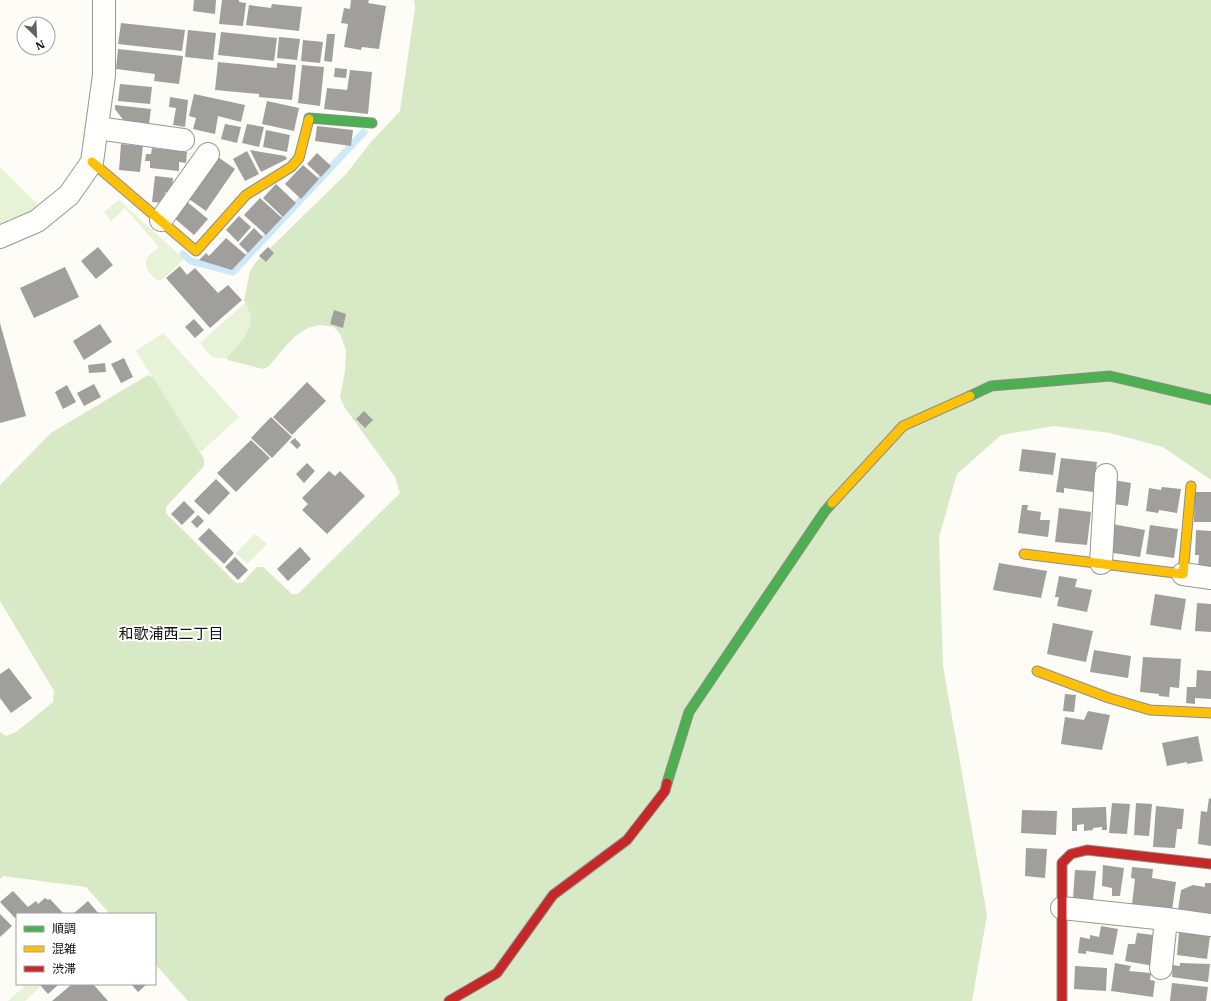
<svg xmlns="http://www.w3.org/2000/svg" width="1211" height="1001" font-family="'IBM Plex Serif','Noto Sans JP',serif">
	<rect width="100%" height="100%" fill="#fdfcf7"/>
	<g fill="#e7f3d7">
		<path d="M0,167l37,37 1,5 -38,21z"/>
		<path d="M119,200l65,59 -22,21h-5c-6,-4 -14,-13 -10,-22 2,-4 9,-8 12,-11l-34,-39 -14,13 -7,-9z"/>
		<path d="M245,303c2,3 5,7 7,11 4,13 -17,36 -25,45l-15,-2 -12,-14z"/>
		<path d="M163,333l76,84 -38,35 -3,-3 -62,-98z"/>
		<path d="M255,534l12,10 -20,20 -11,-11z"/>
		<path d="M27,984h10l3,3 -15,14h-17z"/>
	</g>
	<path fill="#d8eac5" d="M414,0h797v480l-48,-33 -53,-14 -56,-7 -53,9 -44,39 -18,63 4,129 44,249 -15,86h-784l-33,-37v-50h-45l-24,-27 -83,-11 -3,3v-147l6,4 10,-4 37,-30 1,-11 -54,-90v-116l51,-52 97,-58 5,2 51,82v7l-38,41v6l70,70h6l15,-16h6l29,27h6l102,-101 -5,-16 -50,-69 -5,-11 5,-26 1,-21 -6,-16 -6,-7c-6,-1 -13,-3 -19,-1 -20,4 -34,27 -47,41l-5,2 -35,-9 -1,-2 17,-20 7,-14v-9l-7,-15 6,-29 6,-9 90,-88 25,-32 29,-31 15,-103z"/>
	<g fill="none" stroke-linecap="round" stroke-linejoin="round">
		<path stroke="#cde8f7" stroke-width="7" d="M183,254l8,7 42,11 131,-140"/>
	</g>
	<g fill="#a19f9c">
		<path d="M194,0h22l-1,14 -22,-3z"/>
		<path d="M222,0h17v2l7,1 -3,23 -24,-2z"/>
		<path d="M351,0h18l-1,3 18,3 -7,43 -17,-2 -1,3 -17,-3 4,-23 -7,-1 3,-15 6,1z"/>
		<path d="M272,4l30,3 -3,24 -53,-6 3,-20 22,3z"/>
		<path d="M121,23l64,7 -3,21 -64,-7z"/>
		<path d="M188,30l28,3 -3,27 -28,-3z"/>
		<path d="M221,32l56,6 -3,23 -56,-6z"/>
		<path d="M327,34h8l-3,28 -8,-1z"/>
		<path d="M279,37l21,2 -3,21 -20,-2z"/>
		<path d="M303,40l20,2 -3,21 -19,-2z"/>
		<path d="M118,49l65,7 -4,28 -25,-3 1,-7 -39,-5z"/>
		<path d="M218,62l59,6v-5l19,2 -4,35 -33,-3v-3l-44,-4z"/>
		<path d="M302,65l22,2 -4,39 -22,-3z"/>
		<path d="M335,68l12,1 -1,9 -12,-1z"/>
		<path d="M350,70l22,2 -4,42 -44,-5 3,-21 20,2z"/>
		<path d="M120,84l32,3 -2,17 -32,-3z"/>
		<path d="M194,94l51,11 -4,17 -23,-6 -3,18 -22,-5 3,-11 -7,-2z"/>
		<path d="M170,97l18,3 -3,27 -12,-2 3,-17 -7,-1z"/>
		<path d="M267,101l32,7 -5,23 -32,-7z"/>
		<path d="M115,105l36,4 -2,15 -25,-3 -9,-12z"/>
		<path d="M225,124l16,3 -4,16 -16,-4z"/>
		<path d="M247,124l17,3 -5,20 -17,-4z"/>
		<path d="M317,126l36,4 -2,16 -36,-5z"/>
		<path d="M266,130l24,5 -3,17 -24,-5z"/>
		<path d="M121,144l22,2 -3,26 -21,-2z"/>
		<path d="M152,148l35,4 -1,11 -7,-1v9l-29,-3v-7h-5l1,-7h5z"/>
		<path d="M250,150l35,6 2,3 -26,13z"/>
		<path d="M247,151l12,23 -14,7 -12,-22z"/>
		<path d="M317,153l14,13 -10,11 -14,-13z"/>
		<path d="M215,155l20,14 -29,42 -20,-14z"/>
		<path d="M303,165l16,14 -18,20 -16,-15z"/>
		<path d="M155,176l18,2 -1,15 -7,-1 -1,11 -12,-1z"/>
		<path d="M276,184l20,19 -13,14 -20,-19z"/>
		<path d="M260,198l22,20 -16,17 -22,-20z"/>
		<path d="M186,201l22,18 -14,16 -21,-18z"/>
		<path d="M239,216l12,11 -13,15 -12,-12z"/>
		<path d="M254,228l9,9 -15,16 -9,-9z"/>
		<path d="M226,238l20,17 -14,15 -33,-10 7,-7 3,3z"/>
		<path d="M98,247l15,18 -17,14 -15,-18z"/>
		<path d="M268,247l6,6 -8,9 -7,-6z"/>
		<path d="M180,266l7,9 8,-7 23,25 10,-8 14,15 -32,28 -44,-50z"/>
		<path d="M65,267l14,30 -45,21 -14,-30z"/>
		<path d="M334,310l12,4 -3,14 -13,-4z"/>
		<path d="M194,319l10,11 -9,8 -10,-11z"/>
		<path d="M0,323l26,93 -26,7z"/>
		<path d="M100,324l12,18 -28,18 -11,-19z"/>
		<path d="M124,358l9,19 -12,6 -10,-19z"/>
		<path d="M105,363l1,9 -17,1 -1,-8z"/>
		<path d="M307,382l19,19 -34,34 -19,-18z"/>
		<path d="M94,384l7,13 -17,9 -7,-13z"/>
		<path d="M67,385l9,17 -13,7 -8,-17z"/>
		<path d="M364,411l9,9 -8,8 -9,-9z"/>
		<path d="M271,417l21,20 -20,21 -21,-20z"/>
		<path d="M295,438l6,7 -4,4 -7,-7z"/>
		<path d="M251,440l19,18 -34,34 -19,-19z"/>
		<path d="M1022,449l34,4 -3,22 -34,-4z"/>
		<path d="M1061,458l36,4 -4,30 -29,-4v5l-8,-1z"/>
		<path d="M307,463l8,8 -11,12 -8,-9z"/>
		<path d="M329,471l6,5 5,-5 25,25 -38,38 -25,-24 6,-6 -6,-6z"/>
		<path d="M216,479l14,14 -21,22 -15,-14z"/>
		<path d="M1108,479l23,4 -3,23 -21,-3z"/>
		<path d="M1162,487l19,2 -4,24 -18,-3 -1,3 -12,-2 3,-23 12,2z"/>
		<path d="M1195,492h16v30h-17z"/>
		<path d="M184,501l11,11 -13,13 -11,-11z"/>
		<path d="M1022,505h6l-1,5 14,2 -1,8h10l-2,17 -30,-4z"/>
		<path d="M1059,508l32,4 -4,33 -32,-3z"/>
		<path d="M198,515l6,6 -7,7 -6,-6z"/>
		<path d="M1112,524l33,6 -5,27 -33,-5z"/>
		<path d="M1150,525l28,4 -4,29 -28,-4z"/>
		<path d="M209,528l25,25 -10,11 -26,-25z"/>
		<path d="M1196,530l15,1v36h-13l1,-12h-4z"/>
		<path d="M300,547l11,12 -23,22 -11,-12z"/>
		<path d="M235,557l13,13 -10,10 -13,-13z"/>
		<path d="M999,563l48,8 -6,27 -48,-8z"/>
		<path d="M1059,576l18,3 -2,8 17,3 -5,22 -30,-6 2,-9h-4z"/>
		<path d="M1155,594l31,5 -5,31 -31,-5z"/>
		<path d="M1197,603l14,1v28l-16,-1z"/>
		<path d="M1053,623l40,8 -7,31 -39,-8z"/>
		<path d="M1094,650l37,6 -3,22 -38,-6z"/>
		<path d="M1143,657l38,2 -2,29 -9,-1 -1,10 -10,-1v-2l-19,-2z"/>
		<path d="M9,668l23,30 -21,15 -11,-15v-24z"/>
		<path d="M1197,670l14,1v28l-16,-1v6l-9,-1 1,-16h9z"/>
		<path d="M1065,694l11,1 -2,17 -11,-1z"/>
		<path d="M1088,711l22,4 -8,35 -41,-6 4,-27 19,3z"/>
		<path d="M1198,736l5,25 -16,3v-2l-20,4 -5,-23z"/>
		<path d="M1209,798l2,1v47l-13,-2 3,-33 6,1z"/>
		<path d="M1112,803l18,1 -3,30 -18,-1z"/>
		<path d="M1136,803l16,1 -3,32 -15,-1z"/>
		<path d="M1156,806l28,3 -2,20h-5l-2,19 -22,-1z"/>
		<path d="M1106,807l1,23h-5v-3l-9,1v2l-9,1v-7l-7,1v6h-5v-23z"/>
		<path d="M1022,810l35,1 -1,24 -35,-2z"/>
		<path d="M1026,848l21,1 -2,29 -20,-2z"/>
		<path d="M1103,865l21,3 -4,28h-8v-8l-10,-2z"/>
		<path d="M1132,867l21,2 -1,9 24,4 -4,28 -40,-6 3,-25 -4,-1z"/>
		<path d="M1075,870l21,1 -3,29 -20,-2z"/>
		<path d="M1205,883h6v30h-3v4l-19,-2 1,-4 -12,-1 3,-20 12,-5 12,2z"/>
		<path d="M13,891l15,16 8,-6 2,3 7,-6 3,2 2,-1 14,15h-47v3l-2,1 -15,-16z"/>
		<path d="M88,901l11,13h-26z"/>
		<path d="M0,914l12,12 -12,11z"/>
		<path d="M1101,926l17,3 -5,26 -27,-4v3l-8,-1 2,-16 10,2v-4l9,2z"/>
		<path d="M1179,932l31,4 -3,23 -30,-4z"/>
		<path d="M1137,933l17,2v31l-29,-5 3,-17h7z"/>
		<path d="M1115,963l16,3 -2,5 22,2 -1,7 5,1 -2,16 -42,-6z"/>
		<path d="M1180,963l30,1 -2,18 -36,-5 1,-12 7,1z"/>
		<path d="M1075,966l32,2 -1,23 -32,-2z"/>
		<path d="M1172,983l36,4 -2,14h-36z"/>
		<path d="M41,984h18l-11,10 -8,-9z"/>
		<path d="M72,984h21l15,17h-56z"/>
		<path d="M131,984h16l-9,8z"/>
	</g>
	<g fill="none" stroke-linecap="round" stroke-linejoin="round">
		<defs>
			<g id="street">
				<path d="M97,128l86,12"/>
				<path d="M161,220l47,-66"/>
				<path d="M0,237l37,-16 32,-26 23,-33 12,-87v-75"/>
				<path d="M1101,563l5,-88"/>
				<path d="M1183,574l28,4"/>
				<path d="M1062,908l104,11 45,6"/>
				<path d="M1161,968l5,-49"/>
			</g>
			<g id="fast">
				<path d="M309,119v-1l63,5"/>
				<path d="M970,396l21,-10 119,-10 101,24"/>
				<path d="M667,783l22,-71 136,-201 7,-8"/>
			</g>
			<g id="slow">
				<path d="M92,162l104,89 50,-56 45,-28 8,-9 10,-39"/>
				<path d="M832,503l71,-77 67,-30"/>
				<path d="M1024,554l159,20 8,-88"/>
				<path d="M1037,671l72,27 41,12 61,3"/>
			</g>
			<g id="jam">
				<path d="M449,1001l48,-28 56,-78 74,-55 38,-49 2,-8"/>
				<path d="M1062,1001v-138l9,-9 16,-4 124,14"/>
			</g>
		</defs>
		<use href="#street" stroke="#979795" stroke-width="24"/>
		<use href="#fast" stroke="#8e8d8b" stroke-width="11"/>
		<use href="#slow" stroke="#8e8d8b" stroke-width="11"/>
		<use href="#jam" stroke="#8e8d8b" stroke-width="11"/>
		<use href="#street" stroke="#fffffe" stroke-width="22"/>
		<use href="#fast" stroke="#4caf50" stroke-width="9"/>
		<use href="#slow" stroke="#ffc107" stroke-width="9"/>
		<use href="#jam" stroke="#c62828" stroke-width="9"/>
	</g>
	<g text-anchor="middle" stroke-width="4" stroke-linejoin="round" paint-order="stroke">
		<g font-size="15" fill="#111" stroke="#fff">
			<text x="171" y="639">和歌浦西二丁目</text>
		</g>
	</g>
	<rect x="16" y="913" width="140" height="72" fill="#ffffff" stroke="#a0a0a0"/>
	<rect x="24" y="926" width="20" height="6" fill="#4caf50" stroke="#a0a0a0"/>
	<text x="52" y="933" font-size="12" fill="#111111">順調</text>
	<rect x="24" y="946" width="20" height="6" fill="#ffc107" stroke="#a0a0a0"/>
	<text x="52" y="953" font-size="12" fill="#111111">混雑</text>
	<rect x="24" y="966" width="20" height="6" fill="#c62828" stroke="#a0a0a0"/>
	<text x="52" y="973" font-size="12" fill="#111111">渋滞</text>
	<g transform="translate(36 36) rotate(156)"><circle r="19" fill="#ffffff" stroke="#a0a0a0"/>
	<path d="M0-3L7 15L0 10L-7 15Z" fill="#646362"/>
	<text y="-6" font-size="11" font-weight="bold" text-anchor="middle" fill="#111111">N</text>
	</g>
</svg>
